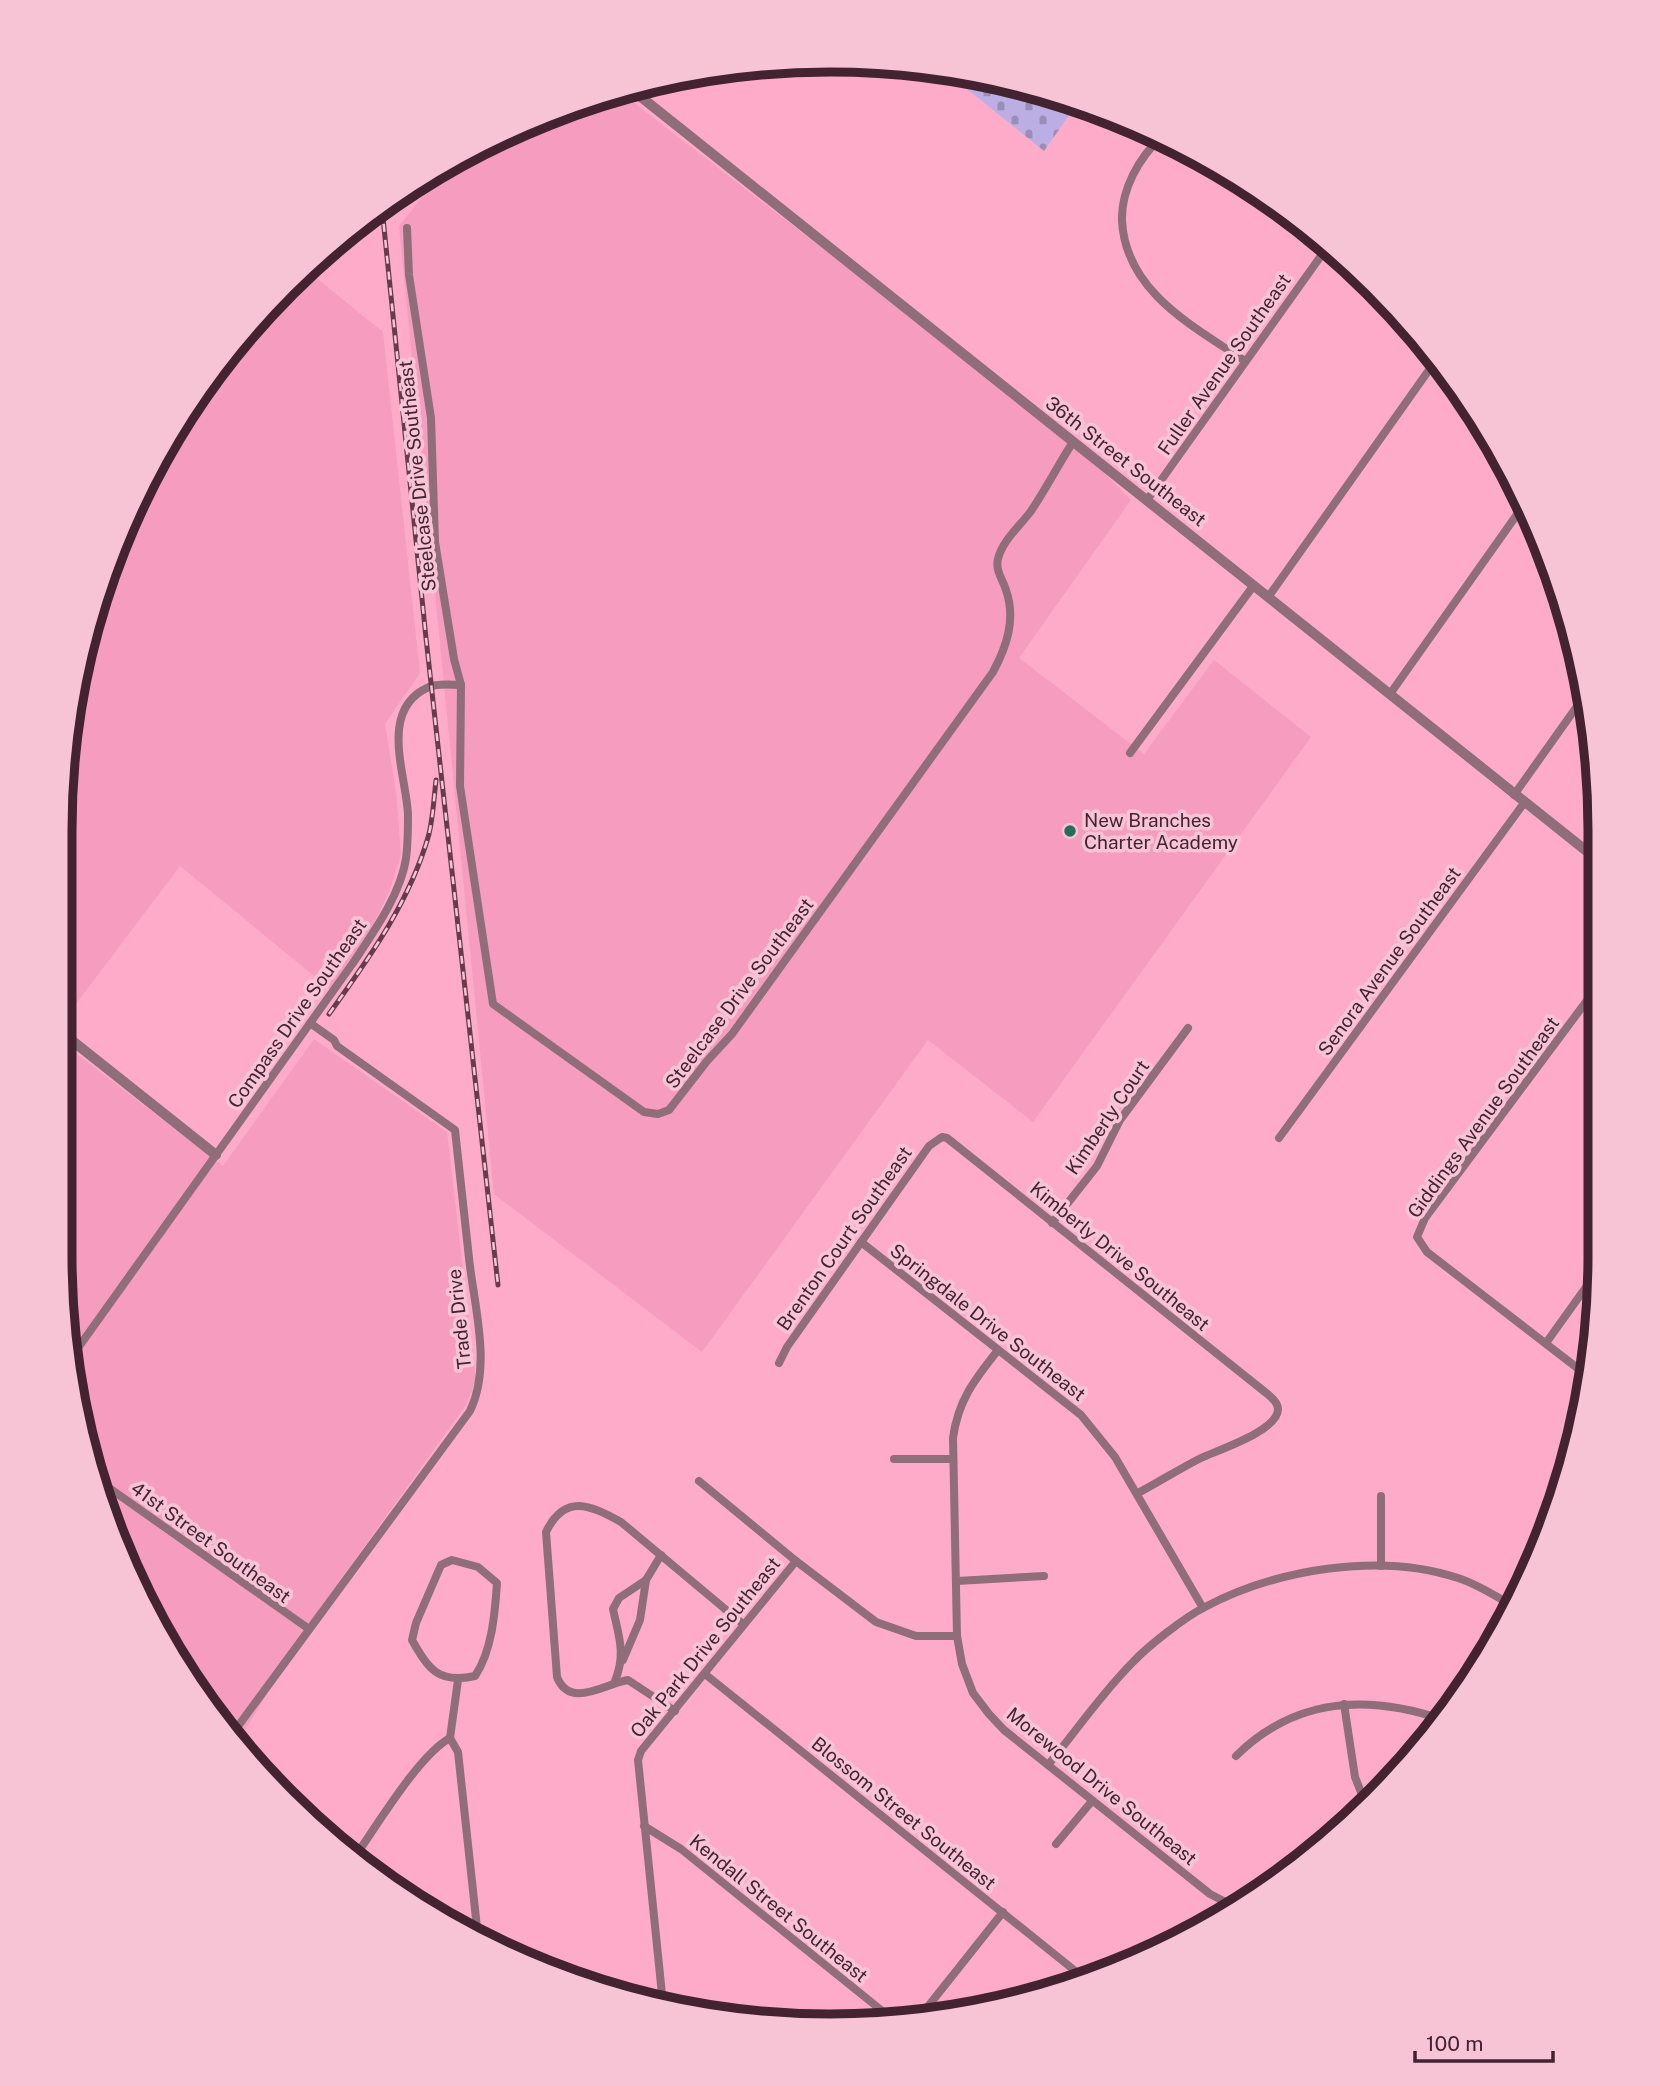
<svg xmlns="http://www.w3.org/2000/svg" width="1660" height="2086" font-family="'Public Sans',sans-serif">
	<defs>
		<pattern id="cemetery-stones" width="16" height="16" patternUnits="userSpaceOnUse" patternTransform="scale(1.75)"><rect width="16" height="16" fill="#bbaee3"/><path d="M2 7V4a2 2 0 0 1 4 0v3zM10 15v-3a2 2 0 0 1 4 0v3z" fill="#9a8db8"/></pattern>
	</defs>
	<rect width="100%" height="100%" fill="#feabca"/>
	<g fill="#f69cbe">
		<path d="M620,92l453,350 58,58 -112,158 125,96 70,-94 97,77 -278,385 -105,-82 -226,312 -208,-158 -95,-968 54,-67 130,-59z"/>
		<path d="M304,268l79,64 37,341 -35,51 11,67 5,63 -11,36 -23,47 -37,52 -150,-123 -120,159 1,-245 40,-198 62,-138 87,-122z"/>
		<path d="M314,1039l133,93 29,248 -10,25 -148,206 -79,129 -76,-99 -77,-186 -26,-199v-215l163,125z"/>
	</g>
	<path fill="url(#cemetery-stones)" d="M946,72l84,14 47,18 -33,47z"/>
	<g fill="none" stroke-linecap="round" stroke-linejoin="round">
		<g stroke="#8f6d79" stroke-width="8">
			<path d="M1162,136c-23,22 -41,53 -40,85 4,71 71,105 123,140"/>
			<path d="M407,228l2,47 22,143 4,124 19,117 7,26 -1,101 33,218 151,108 14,2 11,-4 38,-49 25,-27 261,-362c14,-26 23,-53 13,-82 -3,-10 -11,-20 -8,-31 4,-18 22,-33 33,-48 15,-22 27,-46 42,-69"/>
			<path d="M1147,500l181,-254"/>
			<path d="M1269,596l167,-236"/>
			<path d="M1390,694l133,-188"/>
			<path d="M1130,753l124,-168"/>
			<path d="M1514,795l71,-100"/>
			<path d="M1279,1138l245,-335"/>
			<path d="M1052,1223l45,-57 23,-46 68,-92"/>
			<path d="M861,1242l220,173 34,42 88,151"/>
			<path d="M1546,1343l53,-74"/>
			<path d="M998,1350c-23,29 -40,50 -45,88l4,198 5,28 11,29 16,21 15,16 206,164 27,14"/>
			<path d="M73,1355l280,-392c20,-30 48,-69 53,-105 2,-14 2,-30 2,-44 -2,-40 -30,-105 21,-127 9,-4 22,-2 32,-2"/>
			<path d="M779,1363l8,-16 142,-201 13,-9 5,1 318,254c5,4 13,10 13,17 0,22 -60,41 -77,49 -22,11 -42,24 -63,35"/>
			<path d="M1589,1377l-162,-125 -10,-15 8,-19 175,-235"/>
			<path d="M894,1459h59"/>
			<path d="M95,1478l214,151"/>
			<path d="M699,1481l97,80 80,61 40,14h41"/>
			<path d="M1381,1496v70"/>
			<path d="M452,1560l26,7 19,16c-2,30 -5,68 -22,93 -36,8 -46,-6 -63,-36l4,-17 25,-58z"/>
			<path d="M957,1581l87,-5"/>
			<path d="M623,1660l17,-40 6,-40"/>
			<path d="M705,1674l379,304"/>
			<path d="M615,1681c11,-27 4,-44 -2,-72l6,-11 27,-18 15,-25"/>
			<path d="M1344,1704l11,73 11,28"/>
			<path d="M675,1711l-47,-31c-22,3 -58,30 -71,-3l-11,-145c19,-39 44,-27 75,-10l122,102"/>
			<path d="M233,1733l237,-322c22,-45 4,-105 -1,-153 -5,-43 -9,-86 -14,-128l-118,-84 -3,-6 -24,-17"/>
			<path d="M450,1738l8,14 20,185"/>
			<path d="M450,1738l8,-58"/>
			<path d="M1236,1756c60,-59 132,-62 208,-36"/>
			<path d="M1048,1765c28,-34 54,-72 85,-103 15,-16 52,-45 72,-55 72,-38 175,-55 253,-29 19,6 36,17 53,27"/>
			<path d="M644,1826l37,23 210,169"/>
			<path d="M1056,1844l36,-43"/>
			<path d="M356,1855c22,-31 63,-100 94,-117"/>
			<path d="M663,2004l-25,-244 3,-9 155,-190"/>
			<path d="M922,2014l81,-102"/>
		</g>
		<g stroke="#8f6d79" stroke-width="10">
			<path d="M631,89l968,772"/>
			<path d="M60,1031l156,124"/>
		</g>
		<defs>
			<g id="rail">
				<path d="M382,208l44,430 72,647"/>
				<path d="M329,1014c40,-56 81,-112 100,-180 4,-17 5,-36 7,-54"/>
			</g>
		</defs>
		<use href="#rail" stroke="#653c4c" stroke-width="5"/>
		<use href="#rail" stroke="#f7c4d6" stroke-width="2.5" stroke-dasharray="8" stroke-linecap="butt"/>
	</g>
	<circle fill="#296c5c" stroke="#f7c4d6" stroke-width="2.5" cx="1070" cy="831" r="7"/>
	<g text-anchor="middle" stroke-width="7" stroke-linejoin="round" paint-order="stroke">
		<g font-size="19" fill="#432330" stroke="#f7c4d6">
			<text transform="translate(1224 364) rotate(-55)" y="7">Fuller Avenue Southeast</text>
			<text transform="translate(1126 461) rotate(38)" y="7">36th Street Southeast</text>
			<text transform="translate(417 476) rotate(-96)" y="7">Steelcase Drive Southeast</text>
			<text transform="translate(1389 961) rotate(-54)" y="7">Senora Avenue Southeast</text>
			<text transform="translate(739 993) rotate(-53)" y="7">Steelcase Drive Southeast</text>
			<text transform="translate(297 1013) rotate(-55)" y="7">Compass Drive Southeast</text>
			<text transform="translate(1107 1117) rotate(-56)" y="7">Kimberly Court</text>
			<text transform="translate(1483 1117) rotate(-54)" y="7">Giddings Avenue Southeast</text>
			<text transform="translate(844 1238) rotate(-55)" y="7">Brenton Court Southeast</text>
			<text transform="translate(1120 1256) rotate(39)" y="7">Kimberly Drive Southeast</text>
			<text transform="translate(459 1319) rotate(-96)" y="7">Trade Drive</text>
			<text transform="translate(988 1322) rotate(38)" y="7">Springdale Drive Southeast</text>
			<text transform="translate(211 1542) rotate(36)" y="7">41st Street Southeast</text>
			<text transform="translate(705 1647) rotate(-51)" y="7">Oak Park Drive Southeast</text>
			<text transform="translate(1102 1786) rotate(39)" y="7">Morewood Drive Southeast</text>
			<text transform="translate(904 1813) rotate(39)" y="7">Blossom Street Southeast</text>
			<text transform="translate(779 1908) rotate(39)" y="7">Kendall Street Southeast</text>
		</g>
		<g font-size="19" fill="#432330" stroke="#f7c4d6" text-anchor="start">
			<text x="1084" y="827">New Branches<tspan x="1084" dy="22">Charter Academy</tspan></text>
		</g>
	</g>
	<path d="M0 0H1660V2086H0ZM830 72H830A758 758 0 0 1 1588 830V1256A758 758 0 0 1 830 2014H830A758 758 0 0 1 72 1256V830A758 758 0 0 1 830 72Z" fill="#f7c4d6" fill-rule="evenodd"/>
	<path fill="none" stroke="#432330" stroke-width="9" d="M830 72H830A758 758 0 0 1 1588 830V1256A758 758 0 0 1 830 2014H830A758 758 0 0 1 72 1256V830A758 758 0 0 1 830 72Z"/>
	<path d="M1415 2051v10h138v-10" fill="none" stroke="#432330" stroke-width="3.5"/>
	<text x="1426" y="2051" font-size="21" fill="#432330" stroke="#f7c4d6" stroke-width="5" paint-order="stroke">100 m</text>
</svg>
